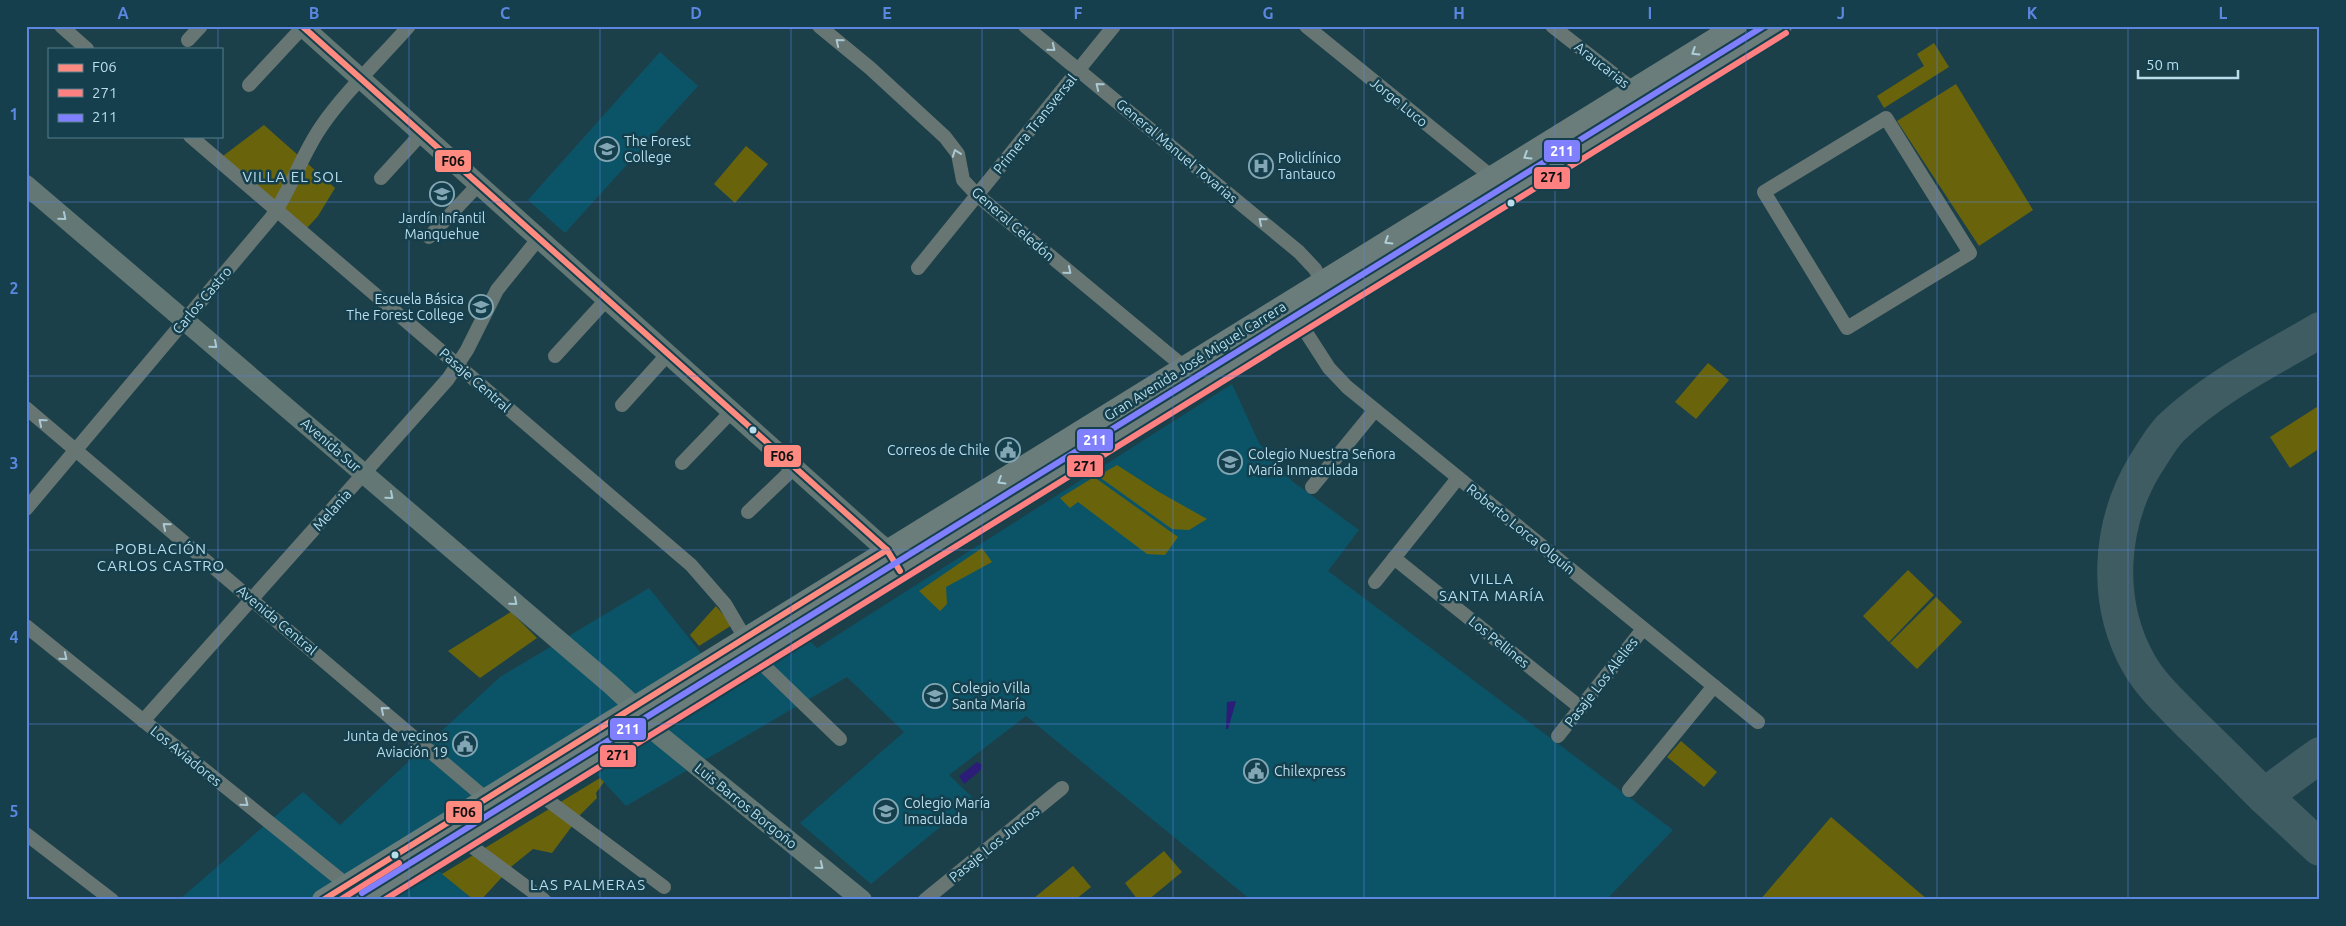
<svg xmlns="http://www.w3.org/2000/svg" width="2346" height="926" font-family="Ubuntu,sans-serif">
	<rect width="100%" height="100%" fill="#1c404a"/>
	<g fill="#0b5467">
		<path d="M660,52l38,34 -133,147 -37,-33z"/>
		<path d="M1232,384l27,59 33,38 67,49 -31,41 345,259 -67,70h-355l-225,-184 -77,59 25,24 -103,85 -71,-61 104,-91 -57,-55 -221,129 -62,-67 -161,101 71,60h-295l124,-108 37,33 160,-148 149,-89 79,99 80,-48 9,9z"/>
	</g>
	<g fill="#69640c">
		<path d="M1934,43l15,24 -65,41 -7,-12 47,-30 -7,-12z"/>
		<path d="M1956,84l77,126 -54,36 -82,-125z"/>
		<path d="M264,125l71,63 -17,28 -12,13 -83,-73z"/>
		<path d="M746,146l22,18 -33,39 -21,-19z"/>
		<path d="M1708,363l21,17 -33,39 -21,-17z"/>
		<path d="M2320,405v43l-30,20 -20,-31z"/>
		<path d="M1117,465l42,27 48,27 -18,11 -17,-1 -74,-53z"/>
		<path d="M1094,477l84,60 -13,18 -18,-1 -69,-52 -8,6 -10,-10z"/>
		<path d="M982,548l10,14 -46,25 1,17 -7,7 -21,-20z"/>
		<path d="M1908,570l26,25 -45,47 -26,-26z"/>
		<path d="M1936,597l26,25 -45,47 -27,-26z"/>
		<path d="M716,606l16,19 -33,21 -9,-11z"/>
		<path d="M511,612l26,26 -57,40 -32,-27z"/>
		<path d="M1681,741l36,31 -13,15 -37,-30z"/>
		<path d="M600,778l4,4 -8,11 1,5 -16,16 -29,39 -19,-4 -21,17 -31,34h-7l-32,-26z"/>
		<path d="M1831,817l97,83h-168z"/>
		<path d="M1164,851l18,21 -34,28h-10l-13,-17z"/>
		<path d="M1073,866l18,21 -16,13h-40l-1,-2z"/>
	</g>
	<g fill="#2b1d78">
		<path d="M1236,701l-8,28h-2l1,-27z"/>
		<path d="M977,762l5,3 -1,5 -17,14 -5,-8z"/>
	</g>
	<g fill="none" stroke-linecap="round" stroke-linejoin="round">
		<g stroke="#3f5c62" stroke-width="36">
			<path d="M2320,755l-56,41 56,52"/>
			<path d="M2264,796c-24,-24 -48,-48 -73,-72 -18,-19 -39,-37 -52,-60 -35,-62 -30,-139 6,-199 8,-12 16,-27 26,-37 43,-41 98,-68 149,-98"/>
		</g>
		<g stroke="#687673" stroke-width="14">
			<path d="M61,26l26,23"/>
			<path d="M819,26l51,42 75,69 13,17 5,26 14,15 207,172"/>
			<path d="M1025,26l274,226 16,17 7,13"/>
			<path d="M1306,26l186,151"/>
			<path d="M1552,26l82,64 12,21"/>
			<path d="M188,40l13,-14"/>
			<path d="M249,85l54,-58"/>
			<path d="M1886,118l84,135 -123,75 -83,-136z"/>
			<path d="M190,136l501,429 34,39 20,34"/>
			<path d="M381,178l41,-45"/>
			<path d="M429,237l50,-53"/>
			<path d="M918,268l196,-242"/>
			<path d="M1300,323l29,45 18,19 411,335"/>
			<path d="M555,356l52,-57"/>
			<path d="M622,405l46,-51"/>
			<path d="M26,408l465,395"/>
			<path d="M682,463l50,-52"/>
			<path d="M1312,487l63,-77"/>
			<path d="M26,509l245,-291c20,-28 30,-62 50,-91 23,-34 60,-69 88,-101"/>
			<path d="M748,512l47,-45"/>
			<path d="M1394,558l187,150"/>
			<path d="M1375,582l83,-104"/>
			<path d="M26,626l321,259"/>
			<path d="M756,658l84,81"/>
			<path d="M143,721l305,-342 19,-29 30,-60 42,-52"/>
			<path d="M1558,736l85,-107"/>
			<path d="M1629,790l85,-104"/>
			<path d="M538,793l126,94"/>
			<path d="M26,834l86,66"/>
			<path d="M463,840l81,60"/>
			<path d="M925,900l137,-112"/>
		</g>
		<g stroke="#637774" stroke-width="20">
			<path d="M302,26l573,514 12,10 13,21"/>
			<path d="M26,185l584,499 25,23 12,18 215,175"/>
		</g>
		<g stroke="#6a7d7b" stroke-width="22">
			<path d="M323,900l1413,-874"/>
			<path d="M367,900l1414,-874"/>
		</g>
		<defs>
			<g id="bus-1">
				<path d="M302,26l585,524 13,21"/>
				<path d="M323,900l564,-350"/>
			</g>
			<g id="bus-2">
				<path d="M340,900l59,-37"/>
				<path d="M384,900l1402,-867"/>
			</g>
			<path id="bus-3" d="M362,893l1402,-867"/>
		</defs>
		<use href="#bus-1" stroke="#153f4c" stroke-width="10"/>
		<use href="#bus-2" stroke="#153f4c" stroke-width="10"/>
		<use href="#bus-3" stroke="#153f4c" stroke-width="10"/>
		<use href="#bus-1" stroke="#ff8b80" stroke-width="6"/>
		<use href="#bus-2" stroke="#ff8080" stroke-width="6"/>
		<use href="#bus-3" stroke="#8080ff" stroke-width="6"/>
	</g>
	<defs><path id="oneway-chevron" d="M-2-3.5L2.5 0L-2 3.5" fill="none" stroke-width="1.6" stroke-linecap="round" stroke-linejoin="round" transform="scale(1.25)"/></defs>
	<g stroke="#a9c8d3">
		<use href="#oneway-chevron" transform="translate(839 42) rotate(-141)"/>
		<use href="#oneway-chevron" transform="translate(1052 48) rotate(39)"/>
		<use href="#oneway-chevron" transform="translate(1099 86) rotate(-141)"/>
		<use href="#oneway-chevron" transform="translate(956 153) rotate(-110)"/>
		<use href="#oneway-chevron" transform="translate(1262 221) rotate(-140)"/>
		<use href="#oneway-chevron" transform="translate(1068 271) rotate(40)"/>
		<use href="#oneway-chevron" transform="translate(42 422) rotate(-140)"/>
		<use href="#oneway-chevron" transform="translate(166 526) rotate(-140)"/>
		<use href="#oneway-chevron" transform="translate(64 657) rotate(39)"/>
		<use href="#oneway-chevron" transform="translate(384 710) rotate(-140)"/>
		<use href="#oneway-chevron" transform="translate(245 803) rotate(39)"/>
	</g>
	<g stroke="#adcfda">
		<use href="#oneway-chevron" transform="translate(1695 52) rotate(148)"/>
		<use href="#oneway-chevron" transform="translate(1527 156) rotate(148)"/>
		<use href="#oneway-chevron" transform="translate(1388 241) rotate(148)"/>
		<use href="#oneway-chevron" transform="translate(1001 481) rotate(149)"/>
	</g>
	<g stroke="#a8c9d3">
		<use href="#oneway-chevron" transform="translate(63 217) rotate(40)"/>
		<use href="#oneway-chevron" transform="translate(214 345) rotate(41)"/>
		<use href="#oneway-chevron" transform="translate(390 496) rotate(41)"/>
		<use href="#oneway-chevron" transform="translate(514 602) rotate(41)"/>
		<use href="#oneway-chevron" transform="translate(820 866) rotate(39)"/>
	</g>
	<path fill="none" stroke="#5b87e0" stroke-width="1" stroke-opacity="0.55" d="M218,26v23M409,26v874M600,26v874M791,26v874M982,26v874M1173,26v874M1364,26v874M1555,26v874M1746,26v874M1937,26v874M2128,26v874M218,136v764M26,202h2294M26,376h2294M26,550h2294M26,724h2294"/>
	<defs>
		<symbol id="school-ring" viewBox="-11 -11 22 22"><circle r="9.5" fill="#153f4c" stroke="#82a6b3" stroke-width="1.5"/><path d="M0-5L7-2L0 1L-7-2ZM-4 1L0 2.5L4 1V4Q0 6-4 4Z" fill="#82a6b3"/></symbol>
		<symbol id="hospital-ring" viewBox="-11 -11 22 22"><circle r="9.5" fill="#153f4c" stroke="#82a6b3" stroke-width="1.5"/><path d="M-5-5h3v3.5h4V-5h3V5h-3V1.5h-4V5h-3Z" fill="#82a6b3"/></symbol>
		<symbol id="civic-ring" viewBox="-11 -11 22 22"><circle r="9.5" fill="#153f4c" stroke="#82a6b3" stroke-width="1.5"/><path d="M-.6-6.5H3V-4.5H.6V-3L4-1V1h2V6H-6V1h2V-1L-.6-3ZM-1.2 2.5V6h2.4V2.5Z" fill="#82a6b3"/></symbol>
	</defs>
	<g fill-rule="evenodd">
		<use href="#school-ring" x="593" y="135" width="28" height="28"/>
		<use href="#hospital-ring" x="1247" y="152" width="28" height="28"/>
		<use href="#school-ring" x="428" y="180" width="28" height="28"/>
		<use href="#school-ring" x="467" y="293" width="28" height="28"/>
		<use href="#civic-ring" x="994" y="436" width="28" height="28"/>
		<use href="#school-ring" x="1216" y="448" width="28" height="28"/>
		<use href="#school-ring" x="921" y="682" width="28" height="28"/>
		<use href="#civic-ring" x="451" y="730" width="28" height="28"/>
		<use href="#civic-ring" x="1242" y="757" width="28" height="28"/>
		<use href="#school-ring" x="872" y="797" width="28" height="28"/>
	</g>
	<g fill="#b9ddeb" stroke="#153f4c" stroke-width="2">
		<circle cx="1511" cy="203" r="4.5"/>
		<circle cx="753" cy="430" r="4.5"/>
		<circle cx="395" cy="855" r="4.5"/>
	</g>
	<g text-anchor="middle" stroke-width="5" stroke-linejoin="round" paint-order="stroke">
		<g font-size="14" fill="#b9ddeb" stroke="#153f4c">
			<text transform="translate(1602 65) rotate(38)" y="5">Araucarias</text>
			<text transform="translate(1399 102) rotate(39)" y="5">Jorge Luco</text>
			<text transform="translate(1035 124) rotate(-51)" y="5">Primera Transversal</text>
			<text transform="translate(1177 151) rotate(40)" y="5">General Manuel Tovarias</text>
			<text transform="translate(1013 224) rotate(41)" y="5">General Celedón</text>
			<text transform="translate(202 300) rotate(-50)" y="5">Carlos Castro</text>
			<text transform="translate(1195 361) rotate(-32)" y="5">Gran Avenida José Miguel Carrera</text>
			<text transform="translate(475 380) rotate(41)" y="5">Pasaje Central</text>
			<text transform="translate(331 445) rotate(41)" y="5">Avenida Sur</text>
			<text transform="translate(332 510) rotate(-48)" y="5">Melania</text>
			<text transform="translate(1521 529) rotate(39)" y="5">Roberto Lorca Olguín</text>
			<text transform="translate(277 620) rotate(40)" y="5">Avenida Central</text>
			<text transform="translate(1499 642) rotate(39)" y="5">Los Pellines</text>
			<text transform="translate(1601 682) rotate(-52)" y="5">Pasaje Los Alelies</text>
			<text transform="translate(186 756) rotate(39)" y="5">Los Aviadores</text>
			<text transform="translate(746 806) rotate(39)" y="5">Luis Barros Borgoño</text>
			<text transform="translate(994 844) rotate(-39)" y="5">Pasaje Los Juncos</text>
		</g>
		<g font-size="14" fill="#b9ddeb" stroke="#153f4c" text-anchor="start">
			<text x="624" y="146">The Forest<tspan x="624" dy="16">College</tspan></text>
			<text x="1278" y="163">Policlínico<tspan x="1278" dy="16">Tantauco</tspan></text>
			<text x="442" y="223" text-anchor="middle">Jardín Infantil<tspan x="442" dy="16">Manquehue</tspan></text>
			<text x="464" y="304" text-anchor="end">Escuela Básica<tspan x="464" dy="16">The Forest College</tspan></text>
			<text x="990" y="455" text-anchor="end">Correos de Chile</text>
			<text x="1248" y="459">Colegio Nuestra Señora<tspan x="1248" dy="16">María Inmaculada</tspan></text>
			<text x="952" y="693">Colegio Villa<tspan x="952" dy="16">Santa María</tspan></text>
			<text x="448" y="741" text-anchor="end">Junta de vecinos<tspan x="448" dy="16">Aviación 19</tspan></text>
			<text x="1274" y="776">Chilexpress</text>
			<text x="904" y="808">Colegio María<tspan x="904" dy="16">Imaculada</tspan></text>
		</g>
		<g font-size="15" letter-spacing="1" fill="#b9ddeb" stroke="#153f4c">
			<text x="293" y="182">VILLA EL SOL</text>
			<text x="161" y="554">POBLACIÓN<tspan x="161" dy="17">CARLOS CASTRO</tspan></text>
			<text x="1492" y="584">VILLA<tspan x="1492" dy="17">SANTA MARÍA</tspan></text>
			<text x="588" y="890">LAS PALMERAS</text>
		</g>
	</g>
	<g stroke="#153f4c" stroke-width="2">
		<rect x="1543" y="139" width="38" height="24" rx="5" fill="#8080ff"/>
		<rect x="434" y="149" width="38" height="24" rx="5" fill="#ff8b80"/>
		<rect x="1533" y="166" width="38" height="24" rx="5" fill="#ff8080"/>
		<rect x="1076" y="428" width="38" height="24" rx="5" fill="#8080ff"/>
		<rect x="763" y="444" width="39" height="24" rx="5" fill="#ff8b80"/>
		<rect x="1066" y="454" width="38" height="24" rx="5" fill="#ff8080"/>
		<rect x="609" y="717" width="38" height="24" rx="5" fill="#8080ff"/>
		<rect x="599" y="744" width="38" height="24" rx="5" fill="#ff8080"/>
		<rect x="445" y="800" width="38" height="24" rx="5" fill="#ff8b80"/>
	</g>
	<g font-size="14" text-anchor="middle" font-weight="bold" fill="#fff">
		<text x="1562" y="156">211</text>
		<text x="1095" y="445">211</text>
		<text x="628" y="734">211</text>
	</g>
	<g font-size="14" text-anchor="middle" font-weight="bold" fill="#111">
		<text x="453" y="166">F06</text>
		<text x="1552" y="182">271</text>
		<text x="782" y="461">F06</text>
		<text x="1085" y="471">271</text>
		<text x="618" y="760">271</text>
		<text x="464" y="817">F06</text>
	</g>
	<rect width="2346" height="926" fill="none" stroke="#153f4c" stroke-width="55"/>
	<rect x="48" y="48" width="175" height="90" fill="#153f4c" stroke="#577e8c"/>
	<rect x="58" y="64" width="25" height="8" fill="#ff8b80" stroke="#577e8c"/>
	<text x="92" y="72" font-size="15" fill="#b9ddeb">F06</text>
	<rect x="58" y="89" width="25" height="8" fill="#ff8080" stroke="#577e8c"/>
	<text x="92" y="98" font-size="15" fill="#b9ddeb">271</text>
	<rect x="58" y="114" width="25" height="8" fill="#8080ff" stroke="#577e8c"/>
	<text x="92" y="122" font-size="15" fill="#b9ddeb">211</text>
	<path d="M2138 70v8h100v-8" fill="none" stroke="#b9ddeb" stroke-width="2.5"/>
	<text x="2146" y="70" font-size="15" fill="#b9ddeb" stroke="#153f4c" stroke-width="4" paint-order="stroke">50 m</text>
	<rect x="28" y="28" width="2290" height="870" fill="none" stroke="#5b87e0" stroke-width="2"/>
	<g font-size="16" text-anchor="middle" font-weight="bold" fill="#5b87e0">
		<text x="123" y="19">A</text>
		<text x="314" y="19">B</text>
		<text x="505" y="19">C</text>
		<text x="696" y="19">D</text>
		<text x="887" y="19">E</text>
		<text x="1078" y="19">F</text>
		<text x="1268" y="19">G</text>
		<text x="1459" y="19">H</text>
		<text x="1650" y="19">I</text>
		<text x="1841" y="19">J</text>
		<text x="2032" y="19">K</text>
		<text x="2223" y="19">L</text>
		<text x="14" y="120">1</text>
		<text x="14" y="294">2</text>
		<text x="14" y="469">3</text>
		<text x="14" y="643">4</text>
		<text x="14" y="817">5</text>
	</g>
</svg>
